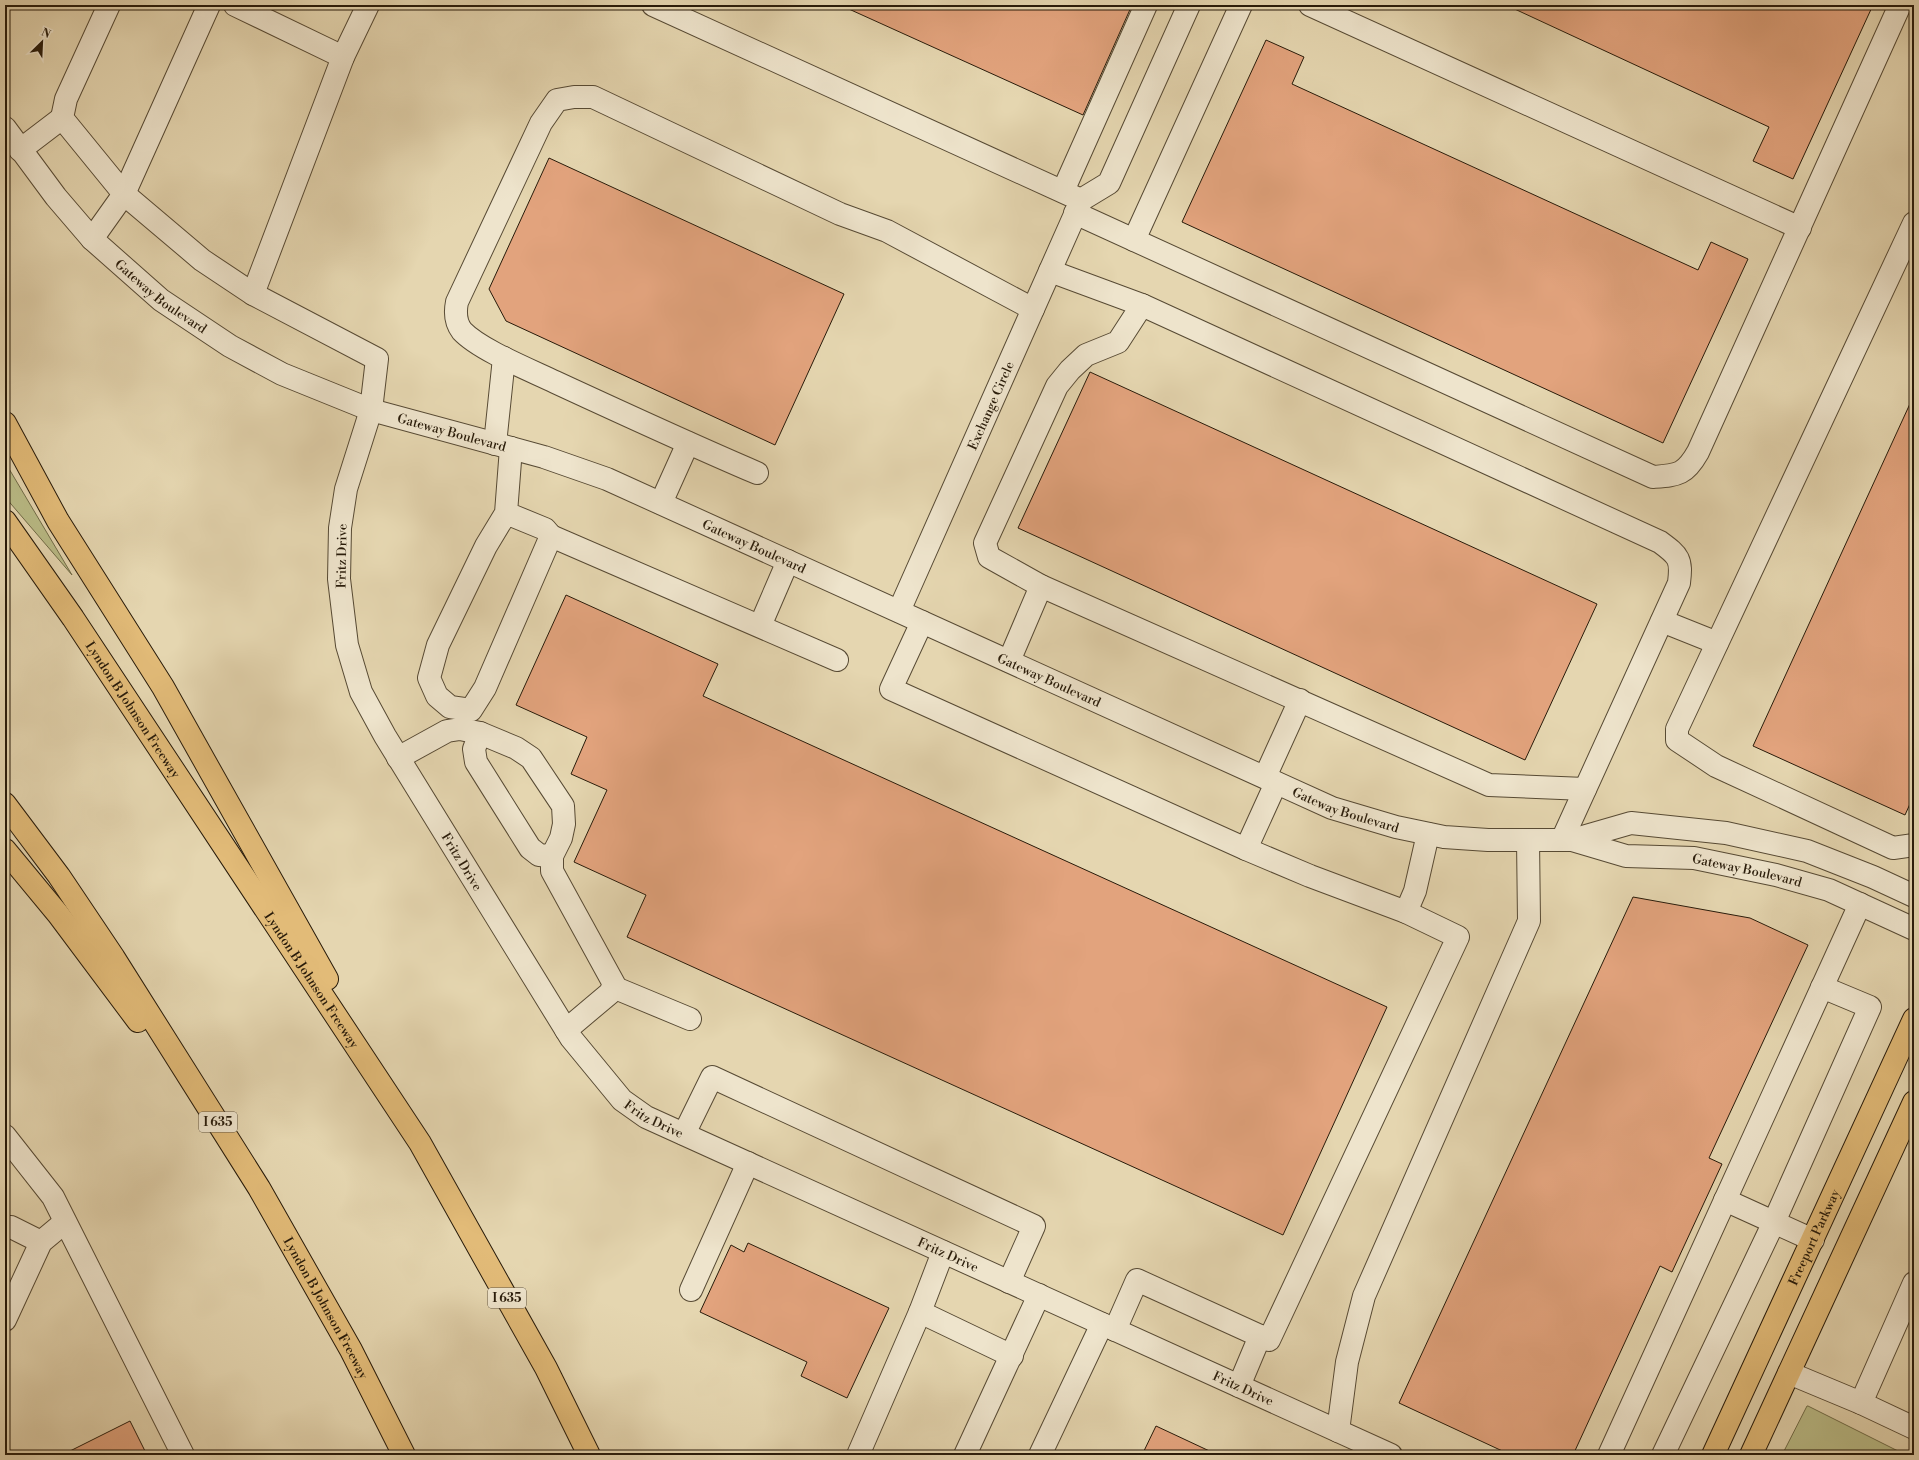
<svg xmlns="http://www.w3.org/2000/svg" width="1919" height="1460" font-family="'Libre Bodoni',serif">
	<rect width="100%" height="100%" fill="#e5d6b0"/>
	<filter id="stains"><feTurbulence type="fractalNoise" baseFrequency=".005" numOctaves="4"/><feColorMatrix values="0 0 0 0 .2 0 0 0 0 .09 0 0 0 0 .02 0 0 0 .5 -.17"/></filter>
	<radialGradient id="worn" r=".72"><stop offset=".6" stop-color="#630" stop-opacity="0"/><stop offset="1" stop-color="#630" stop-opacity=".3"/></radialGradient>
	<g fill="#babc87" stroke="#716c48">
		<path d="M5,462l67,113 -67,-78z"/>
		<path d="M1807,1406h1l98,49h-124z"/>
	</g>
	<g fill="#e2a37d" stroke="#281b0a">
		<path d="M840,5h292l-49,110z"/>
		<path d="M1506,5h367l-80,174 -40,-18 16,-34z"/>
		<path d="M1266,40l38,17 -12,27 406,186 13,-28 37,17 -85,184 -481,-221z"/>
		<path d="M549,158l295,136 -69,151 -269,-124 -17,-32z"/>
		<path d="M1090,372l507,232 -72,156 -507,-232z"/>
		<path d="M1914,395v400l-9,20 -152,-69z"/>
		<path d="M566,595l152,69 -15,32 684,311 -104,228 -656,-298 19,-42 -72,-33 33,-72 -36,-16 16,-37 -71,-32z"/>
		<path d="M1633,897l117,21 58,27 -99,213 13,6 -50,108 -12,-6 -87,189h-62l-112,-52z"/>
		<path d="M748,1243l141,65 -42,90 -46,-22 6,-14 -107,-50 31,-67 13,7z"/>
		<path d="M130,1421l17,34h-85z"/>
		<path d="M1156,1426l62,29h-76z"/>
	</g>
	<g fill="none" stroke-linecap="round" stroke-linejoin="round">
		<defs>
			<g id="minor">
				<path id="s1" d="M109,5l-43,94 -4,19 62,76 78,66 51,34 124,65 -6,51 -25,79 -6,39 -1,51 8,66 14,47 24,44 186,302 51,62 24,17 745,338"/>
				<path d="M235,5l108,52"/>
				<path d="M653,5l428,195"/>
				<path d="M1310,5l490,223"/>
				<path id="s2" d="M5,128l51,69 36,42 69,61 69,46 52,28 89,36 173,47 63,22 725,329 64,19 48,10 44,3h84l54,16 68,2 82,17 53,15 85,39"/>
				<path d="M20,150l42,-32"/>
				<path d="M1063,191l83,-186"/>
				<path d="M1081,200l28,-17 80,-178"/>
				<path d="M1075,213l578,264c25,-2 32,-2 45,-25l202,-447"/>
				<path d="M1914,223l-237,506v11l39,26 177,82 21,-3"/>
				<path d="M92,239l32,-45 85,-189"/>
				<path d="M1134,240l107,-235"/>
				<path d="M1050,271l92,34 518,237c19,14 22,17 19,41l-117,257"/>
				<path d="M253,294l90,-237 25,-52"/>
				<path d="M495,444l9,-86"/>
				<path d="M757,473c-68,-29 -135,-60 -202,-91 -25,-12 -75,-32 -93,-51 -7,-9 -7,-19 -5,-29l84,-179 16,-23 17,-3h19l247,117 47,17 146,78"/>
				<path d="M661,503l27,-60"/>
				<path d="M506,513l39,16 6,7 -66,152 -14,22 -21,-3 -13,-11 -8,-18 9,-33 48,-99 20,-33 5,-65"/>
				<path d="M551,536l286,124"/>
				<path d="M1041,586l-52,-29 -4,-14 72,-157 13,-16 16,-15 32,-13 24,-37"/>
				<path id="s3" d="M899,611l182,-410"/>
				<path d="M1662,621l55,22"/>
				<path d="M922,622l-31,67 355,160 30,-66"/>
				<path d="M760,626l28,-65"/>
				<path d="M1009,661l32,-75 448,199 96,4"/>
				<path d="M480,733l-6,16 2,13 54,86 9,7 13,1"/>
				<path d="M398,758l49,-27 13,-2 20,4 36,15 15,10 32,48 1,18 -3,14 -9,18v15l62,113 -4,9 -44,37"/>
				<path d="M1265,777l35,-77"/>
				<path d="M1572,840l59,-17 95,10 81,18 66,26 41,19"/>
				<path d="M1246,849l64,27 96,36 9,-21 13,-57"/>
				<path d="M613,987l77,32"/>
				<path d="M684,1134l28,-57 322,149 -25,56"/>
				<path d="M5,1136l48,61 130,258"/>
				<path d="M1725,1200l88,40"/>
				<path d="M5,1227h6l30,15"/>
				<path d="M1914,1283l-53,120 53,25"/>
				<path d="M691,1290l57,-127"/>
				<path d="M920,1312l92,44"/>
				<path d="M5,1320l36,-78 24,-20"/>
				<path d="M1115,1330l22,-50 123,56 -21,50"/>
				<path d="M1260,1336l9,4 189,-403 -52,-25"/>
				<path d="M1789,1373l72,30"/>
				<path d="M1338,1431l9,-69 17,-66 165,-375 -1,-81"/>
				<path d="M858,1455l62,-143 23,-60"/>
				<path d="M965,1455l74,-160"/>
				<path d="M1040,1455l62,-131"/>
				<path d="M1609,1455l251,-551"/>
				<path d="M1663,1455l111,-233 96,-215 -48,-20"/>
			</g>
			<g id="major">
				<path id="s4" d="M1713,1455l201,-436"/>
				<path d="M1751,1455l163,-353"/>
			</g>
			<g id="highway">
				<path d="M5,423l53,98 105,166 164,292"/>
				<path id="s5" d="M5,521l68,97 347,525 126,225 43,87"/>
				<path id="s6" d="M5,804l54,72 55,82 145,230 92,162 53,105"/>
				<path d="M5,850l53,64 80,107"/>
			</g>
		</defs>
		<use href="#minor" stroke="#574a34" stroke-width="24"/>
		<use href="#major" stroke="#281b0a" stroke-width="24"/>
		<use href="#highway" stroke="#281b0a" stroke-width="24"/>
		<use href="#minor" stroke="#eee4cc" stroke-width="22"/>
		<use href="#major" stroke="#e2bb78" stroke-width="22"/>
		<use href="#highway" stroke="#e2bb78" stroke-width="22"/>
	</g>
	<g text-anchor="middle" stroke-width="3" stroke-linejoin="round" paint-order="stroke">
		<g fill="#eee4cc" stroke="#635744" stroke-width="1">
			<rect x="199" y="1112" width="38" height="20" rx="3"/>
			<rect x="488" y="1288" width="38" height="20" rx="3"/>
		</g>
		<g font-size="12" font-weight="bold" fill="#281b0a">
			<text x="218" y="1126">I 635</text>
			<text x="507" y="1302">I 635</text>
		</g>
		<g font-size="13" fill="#281b0a" stroke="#eee4cc">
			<text dy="5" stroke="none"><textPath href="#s2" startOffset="231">Gateway Boulevard</textPath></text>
			<text dy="5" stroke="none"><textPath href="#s3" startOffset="225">Exchange Circle</textPath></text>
			<text dy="5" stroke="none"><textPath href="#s2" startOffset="555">Gateway Boulevard</textPath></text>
			<text dy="5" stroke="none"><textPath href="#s2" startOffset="879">Gateway Boulevard</textPath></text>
			<text transform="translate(341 556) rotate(-89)" y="5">Fritz Drive</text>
			<text dy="5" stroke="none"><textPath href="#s2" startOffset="1203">Gateway Boulevard</textPath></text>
			<text dy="5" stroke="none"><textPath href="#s5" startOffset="228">Lyndon B Johnson Freeway</textPath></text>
			<text dy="5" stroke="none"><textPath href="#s2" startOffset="1527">Gateway Boulevard</textPath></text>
			<text dy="5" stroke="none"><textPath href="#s1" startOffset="1062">Fritz Drive</textPath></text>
			<text dy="5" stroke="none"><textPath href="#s2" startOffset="1936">Gateway Boulevard</textPath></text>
			<text dy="5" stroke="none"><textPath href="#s5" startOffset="552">Lyndon B Johnson Freeway</textPath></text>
			<text dy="5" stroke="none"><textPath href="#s1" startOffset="1387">Fritz Drive</textPath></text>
			<text dy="5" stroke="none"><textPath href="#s4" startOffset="240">Freeport Parkway</textPath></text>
			<text dy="5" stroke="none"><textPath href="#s1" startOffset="1711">Fritz Drive</textPath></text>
			<text dy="5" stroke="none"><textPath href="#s6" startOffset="598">Lyndon B Johnson Freeway</textPath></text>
			<text dy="5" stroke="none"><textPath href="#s1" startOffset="2035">Fritz Drive</textPath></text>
		</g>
	</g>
	<rect width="1919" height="1460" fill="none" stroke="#e5d6b0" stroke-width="20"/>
	<rect x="6" y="6" width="1907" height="1448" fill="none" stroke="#281b0a" stroke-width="2"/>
	<rect x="10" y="10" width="1899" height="1440" fill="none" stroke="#281b0a"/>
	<g transform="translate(42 42) rotate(24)" stroke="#eee4cc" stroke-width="3" paint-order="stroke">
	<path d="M0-3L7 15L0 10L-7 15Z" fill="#281b0a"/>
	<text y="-6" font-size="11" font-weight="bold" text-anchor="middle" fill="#281b0a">N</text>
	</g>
	<rect width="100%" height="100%" filter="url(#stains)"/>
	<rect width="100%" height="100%" fill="url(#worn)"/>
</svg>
